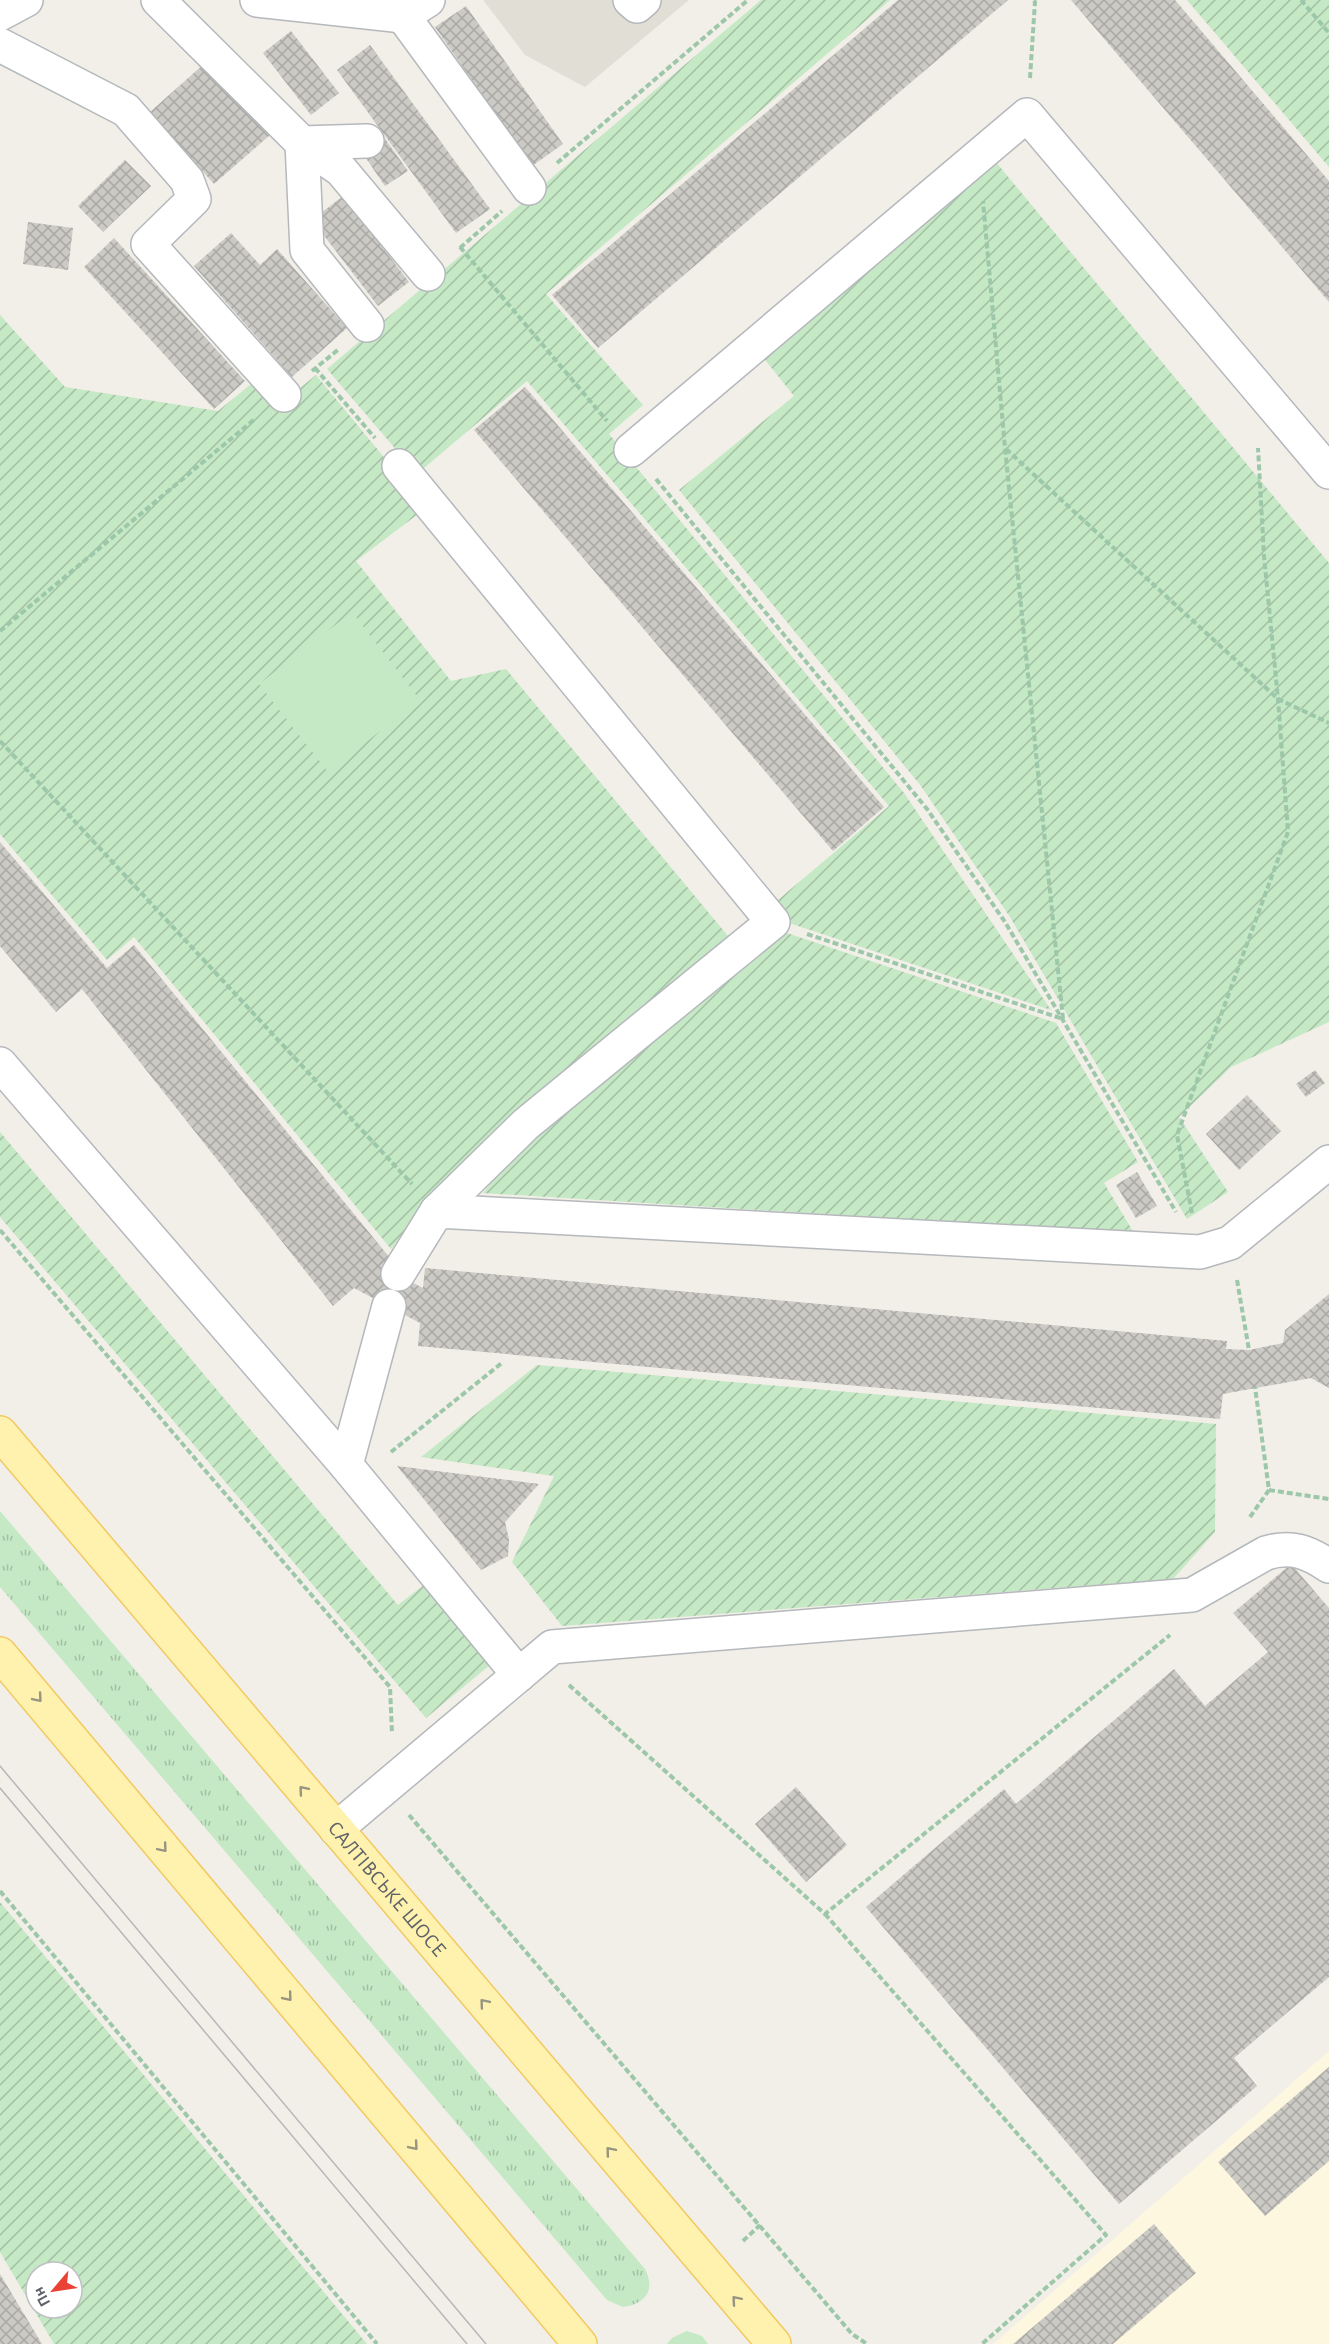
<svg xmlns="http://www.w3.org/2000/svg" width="1329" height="2344" font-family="'Alegreya Sans',sans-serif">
	<defs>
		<pattern id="grass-tufts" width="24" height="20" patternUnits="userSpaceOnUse" patternTransform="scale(1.5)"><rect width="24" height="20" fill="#c5e8c5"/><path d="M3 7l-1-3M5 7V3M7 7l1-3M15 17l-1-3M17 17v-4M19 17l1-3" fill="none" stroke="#a3c0a4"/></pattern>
		<pattern id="garden-furrows" width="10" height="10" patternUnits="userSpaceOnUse" patternTransform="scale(1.5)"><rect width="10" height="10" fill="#c5e8c5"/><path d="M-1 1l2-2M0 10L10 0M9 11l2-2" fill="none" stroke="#a3c0a4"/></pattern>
		<pattern id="building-cross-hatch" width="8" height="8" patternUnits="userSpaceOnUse" patternTransform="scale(1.5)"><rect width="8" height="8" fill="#cccac5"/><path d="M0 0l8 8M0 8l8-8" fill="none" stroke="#a9a8a4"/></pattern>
	</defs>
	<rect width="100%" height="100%" fill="#f1efe8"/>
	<path fill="#fef7e0" d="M1329,2051v293h-336z"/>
	<path fill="#e1ded6" d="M483,0h206l-104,87 -60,-32z"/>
	<g fill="url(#grass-tufts)">
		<path d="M0,1511l645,758c11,22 0,35 -22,38l-16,-7 -607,-713z"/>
		<path d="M687,2331l15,5 6,8h-41l5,-6z"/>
	</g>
	<g fill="url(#garden-furrows)" fill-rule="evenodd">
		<path d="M761,0h129l-344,294 97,111 -34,29 295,359 147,217 -265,-88 -14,-17 117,-99 -362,-425 -110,93 -90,-105z"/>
		<path d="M1187,0h142v167z"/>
		<path d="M995,161l334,402v459l-98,45 -52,50 49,75 -41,27 -177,-302 -89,-131 -242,-296 115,-94 -32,-40z"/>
		<path d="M0,315l65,72 153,24 38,-31 22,26 38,-31 110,133 -70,53 95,120 55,-12 222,267 -217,183 -90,91 -30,39 -257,-312 -27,23 -107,-126z"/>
		<path d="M781,931l275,92 82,139 -34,21 30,50 -651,-40 28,-35z"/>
		<path d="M0,1132l398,473 27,-21 66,80 -65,54 -426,-501z"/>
		<path d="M537,1365l679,59 -1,108 -42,47 -611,47 -50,-64 42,-86 -133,-19z"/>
		<path d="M0,1902l367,442h-313l-54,-92zM36,2272h36v36h-36z"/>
	</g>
	<path fill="#c5e8c5" d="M352,612l68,88 -92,72 -69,-88z"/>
	<g fill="url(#building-cross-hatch)">
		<path d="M898,0h110l-410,348 -46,-53z"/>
		<path d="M1071,0h104l154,181v121z"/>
		<path d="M466,6l97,138 -31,22 -97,-139z"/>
		<path d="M291,31l48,62 -28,22 -48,-62z"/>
		<path d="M370,45l120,164 -34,24 -119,-163z"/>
		<path d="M205,63l65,72 -56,49 -64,-72z"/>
		<path d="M383,136l25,35 -23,15 -24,-35z"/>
		<path d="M125,160l26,26 -48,46 -25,-26z"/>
		<path d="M343,196l66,86 -31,24 -66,-86z"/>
		<path d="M28,222l45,6 -5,42 -45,-6z"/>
		<path d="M231,233l29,32 17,-16 70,79 -55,49 -98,-111z"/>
		<path d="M114,238l131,143 -31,28 -130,-142z"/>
		<path d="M525,387l359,420 -51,44 -359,-421z"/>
		<path d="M0,842l107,126 27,-23 256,313 -9,8 42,22 2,-20 802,73 -1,8 23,1 34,-7 2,-13 44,-36v94l-18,-10 -88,16 -3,25 -802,-73 2,-23 -66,-35 -21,18 -251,-317 -26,23 -56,-66z"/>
		<path d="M1315,1070l10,13 -19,14 -10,-13z"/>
		<path d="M1247,1095l34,36 -42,39 -33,-36z"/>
		<path d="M1137,1172l20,34 -21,12 -20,-33z"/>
		<path d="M397,1466l142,18 -34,38 4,17 -1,17 -27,14z"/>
		<path d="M1291,1564l38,44v369l-95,81 23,28 -138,118 -253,-297 138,-118 12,15 158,-135 31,37 63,-54 -35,-39z"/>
		<path d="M796,1787l51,58 -41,37 -51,-58z"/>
		<path d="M1329,2067v94l-64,55 -47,-54z"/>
		<path d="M1154,2224l42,49 -83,71h-100z"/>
		<path d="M0,2274l42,70h-42z"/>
	</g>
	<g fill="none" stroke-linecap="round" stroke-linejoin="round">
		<defs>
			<g id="minor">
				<path d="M158,0l144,143 39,27 87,104"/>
				<path d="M257,0l146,16 25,-16"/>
				<path d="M630,0l7,6 7,-6"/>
				<path d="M0,14l26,-14"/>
				<path d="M403,16l126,172"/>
				<path d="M0,45l126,65 61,70 7,19 -46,45 136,151"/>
				<path d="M367,141l-65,2 5,107 60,75"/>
				<path d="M631,450l396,-335 302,357"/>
				<path d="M399,466l374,456 -247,202 -89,87"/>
				<path d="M0,1064l346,401"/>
				<path d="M398,1274l39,-63 763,41 30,-9 99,-81"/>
				<path d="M389,1306l-43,159 173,210"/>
				<path d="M336,1829l216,-182 640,-52 74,-42c25,-8 42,-1 63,13"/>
			</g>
			<g id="major">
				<path id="s1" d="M0,1433l774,911"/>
				<path d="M0,1654l580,690"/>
			</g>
		</defs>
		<use href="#minor" stroke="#b5b8bc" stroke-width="36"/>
		<use href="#major" stroke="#f2c960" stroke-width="36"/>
		<g stroke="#9cc7a9" stroke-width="4" stroke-dasharray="6 3" stroke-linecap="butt">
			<path d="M1301,0l28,33"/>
			<path d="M1030,78l5,-76 -2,-2"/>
			<path d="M557,163l191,-163"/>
			<path d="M460,247l147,174"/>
			<path d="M460,248l42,-37"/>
			<path d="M315,368l60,70"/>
			<path d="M312,371l27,-22"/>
			<path d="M1006,449l272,250 51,24"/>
			<path d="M656,479l271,330 78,113 171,290"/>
			<path d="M0,631l256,-213"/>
			<path d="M0,741l412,443"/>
			<path d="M807,934l256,85 -58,-571 -22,-247"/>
			<path d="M1192,1213l-15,-78 111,-303 -10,-133 -14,-143 -6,-108"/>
			<path d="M0,1230l390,457 2,47"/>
			<path d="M1237,1280l12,70"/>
			<path d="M391,1452l112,-90"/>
			<path d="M1269,1490l60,9"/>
			<path d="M1250,1517l19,-27 -14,-103"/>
			<path d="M569,1685l256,229 345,-279"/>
			<path d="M409,1815l443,519 15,10"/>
			<path d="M0,1891l377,453"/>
			<path d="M825,1914l281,321 -124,109"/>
			<path d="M743,2241l17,-16"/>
		</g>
		<use href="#minor" stroke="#fff" stroke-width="33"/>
		<use href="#major" stroke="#fff2af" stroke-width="33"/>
		<g stroke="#b6b7b8" stroke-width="1.5">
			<path d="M0,1766l486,578"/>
			<path d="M0,1788l467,556"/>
		</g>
	</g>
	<defs><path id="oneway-chevron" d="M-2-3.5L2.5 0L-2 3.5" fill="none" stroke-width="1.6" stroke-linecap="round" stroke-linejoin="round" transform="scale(1.5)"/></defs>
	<g stroke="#979581">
		<use href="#oneway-chevron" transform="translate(38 1698) rotate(50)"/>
		<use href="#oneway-chevron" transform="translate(303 1790) rotate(-130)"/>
		<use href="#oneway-chevron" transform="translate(163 1848) rotate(50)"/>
		<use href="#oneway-chevron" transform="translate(288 1997) rotate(50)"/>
		<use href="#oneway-chevron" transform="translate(484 2003) rotate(-130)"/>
		<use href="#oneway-chevron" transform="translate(414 2146) rotate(50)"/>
		<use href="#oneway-chevron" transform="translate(610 2151) rotate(-130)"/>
		<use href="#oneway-chevron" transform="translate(736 2300) rotate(-131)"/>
	</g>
	<g text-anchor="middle" stroke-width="5" stroke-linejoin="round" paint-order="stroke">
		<g font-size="21" fill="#5f6368" stroke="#fff">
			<text dy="7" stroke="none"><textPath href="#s1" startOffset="598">САЛТІВСЬКЕ ШОСЕ</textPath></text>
		</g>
	</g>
	<g transform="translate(54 2290) rotate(241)"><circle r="28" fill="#ffffff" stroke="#bfc1c3" stroke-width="1.5"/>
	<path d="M0-4.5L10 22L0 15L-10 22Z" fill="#ea4335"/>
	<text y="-9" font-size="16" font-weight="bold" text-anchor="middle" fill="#5f6368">Пн</text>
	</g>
</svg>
